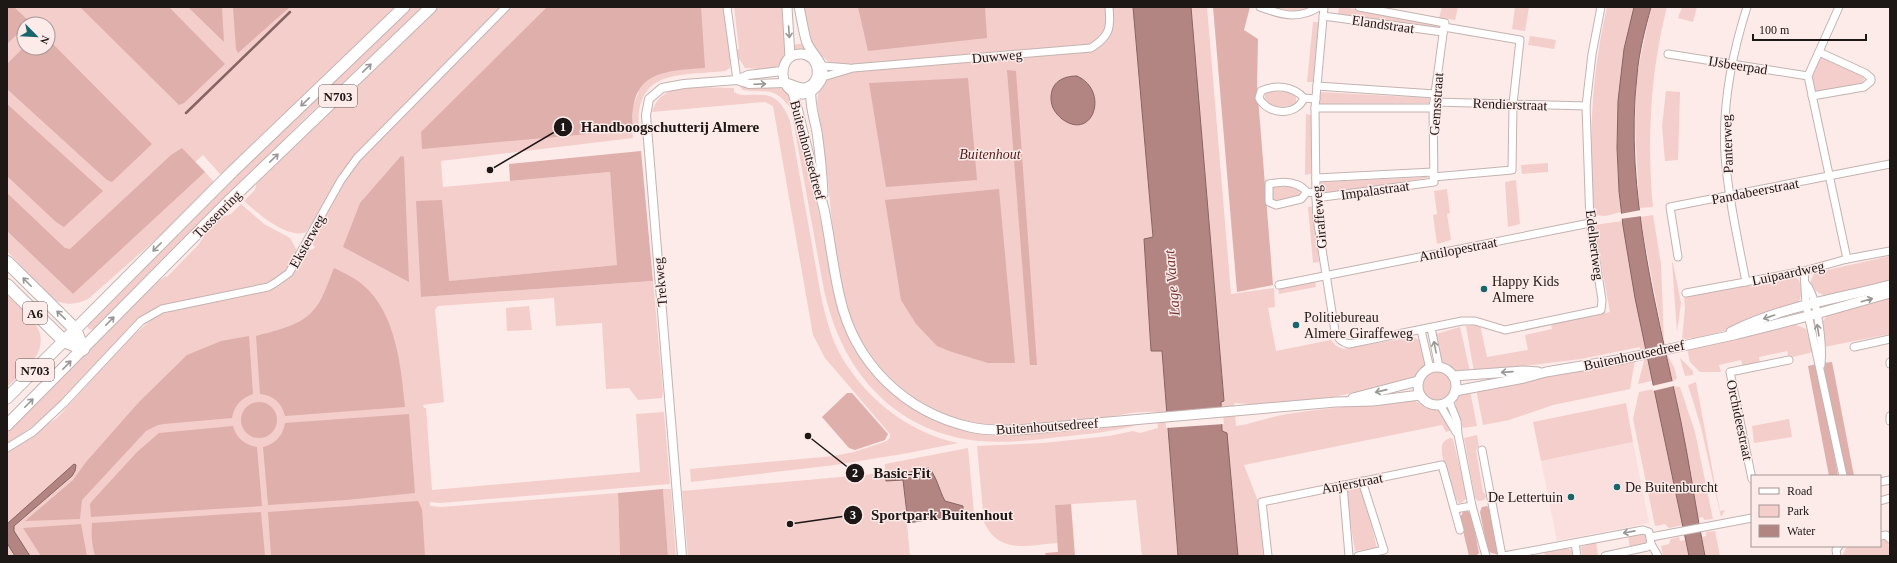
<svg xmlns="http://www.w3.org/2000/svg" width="1897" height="563" font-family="Georgia,serif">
	<rect width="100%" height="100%" fill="#fcebe9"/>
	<path fill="#fadfde" d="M1633,442l16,81 -92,18 -16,-80z"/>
	<g fill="#f4cecb" fill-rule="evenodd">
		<path d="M7,7h388l-174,168 -18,-20 -127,115 -69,-70zM24,24h24v24h-24z"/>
		<path d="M408,7h14l-121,115 -207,208 -5,-1 -2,-3 4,-8z"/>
		<path d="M433,7h67l-138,142 -56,83c-18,8 -49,-19 -62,-31l11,-11 2,-10z"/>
		<path d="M510,7h214l6,44 9,-2 -5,-42h52l2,38 23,-2 -7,-36h329l20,231 -9,1 7,112 11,-1 16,206h-36l-6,-56 -81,5 3,38c-30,2 -59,12 -74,-21l-7,-76 66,-3 66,-7 24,-5 7,2 18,-5 -1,-16c-24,-2 -48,6 -72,9 -26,3 -55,6 -81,5 -72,-2 -134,-49 -157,-118 -11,-33 -14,-72 -17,-107 -3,-33 -8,-66 -13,-99 1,-12 5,-20 16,-25l-2,-13 -16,-14 -34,13 -9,7 -27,-2 -5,-8 -9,1 -1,7 -5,3c-44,5 -91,-3 -86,59h-6v-24l6,-15 -10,10 4,37 -192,23 2,26 167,-15 8,93 -167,16 -30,16 232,-16 10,110 -1,7 -24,2 -9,-12 -23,1 -4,-66 -46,3 -2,-28 -116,8 -3,4 9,92 -21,3 1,3h2l6,82 208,-18 -4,-58 28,-2 6,72 -229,19 -11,-1v4l11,1 177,-14 2,63h-613v-105l50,-33 74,-81 25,-21 25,-8 95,-20 15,-11 14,-26 8,-2 2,-2 -5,-5 23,-45 18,-27z"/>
		<path d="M1191,7h16l24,287 43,-6 1,19 -7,1 8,43 55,-11 5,6 7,3 70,-12 6,3 2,2 5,21 -12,16 -80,18 -80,9 -4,-2 -16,-1 2,23c17,-2 33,-9 51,-12 41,-6 84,-10 125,-15l16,10 13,2 10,19 -5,2 -4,-7 -198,40 14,36 6,55h-26l-16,-125 -1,-29 3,-1z"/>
		<path d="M1270,7h37l-1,3 -7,2z"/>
		<path d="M1339,7h4l95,17 -1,5 -99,-14z"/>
		<path d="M1442,7h16l-3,13 -16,-2z"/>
		<path d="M1515,7h14l-4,24 -13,-2z"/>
		<path d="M1607,7h27c-16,70 -21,133 -13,205l-16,4 -10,-1c-7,-70 -4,-139 12,-208z"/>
		<path d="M1651,7h16c-17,66 -20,133 -14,200l-14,1 -4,-85 2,-48z"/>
		<path d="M1682,7h15l-4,15 -15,-4z"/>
		<path d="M1313,22h6l-6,60h-6z"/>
		<path d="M1530,36l26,4 -2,9 -26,-4z"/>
		<path d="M1820,56l42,18 2,5 -2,6 -47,7 -4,-16z"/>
		<path d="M767,85c14,1 19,5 26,16l34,147 13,69 15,33 10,15 27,27 100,42 58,-2 90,-8c-26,8 -54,10 -81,13 -33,4 -67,8 -100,1 -76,-17 -119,-75 -135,-148l-33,-181c-18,-24 -23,-15 -48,-19l-3,-3z"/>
		<path d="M693,87l41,1v4c6,4 10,3 16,3 23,-2 31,4 40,26l31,175c5,24 12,50 27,71 25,37 65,67 110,76l-50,10 -73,12 -144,17 -1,-13 144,-13 20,-4 33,-11 3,-4v-3l-65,-76 -12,-23 -40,-229 -8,-4 -113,10c6,-20 23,-24 41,-25z"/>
		<path d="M1666,91l14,1 -2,68 -13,1 -3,-35z"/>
		<path d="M1267,92h19l10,3v8c-7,5 -24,5 -31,0v-8z"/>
		<path d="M1319,92l110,6v5l-110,1z"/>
		<path d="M1306,114l5,1v59l-6,1z"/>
		<path d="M1548,163v9l-26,2 -1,-9z"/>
		<path d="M205,172l9,10 -52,52 -74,65c-12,6 -22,6 -34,1l-47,-49v-20l66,63z"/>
		<path d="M1427,177v1l-106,16 -1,-12z"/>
		<path d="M1516,180l4,44 -12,3 -3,-45z"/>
		<path d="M1272,187h24l2,1 2,7 -25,8 -3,-2z"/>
		<path d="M1447,189l3,24 -3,1 4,26 -14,4 -4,-29 4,-1 -3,-23z"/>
		<path d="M241,204l23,20 26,14 6,11v8l-12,16 -7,6 -15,6 -105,23 -17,10c-42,45 -81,94 -133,126v-12l141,-143 18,-13 1,1 32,-33 8,-13 12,-13 12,-4z"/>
		<path d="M1314,206l5,56 -6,1 -5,-56z"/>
		<path d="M1653,215l8,49 3,78 -24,-125z"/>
		<path d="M1622,221l30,160 -14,3 6,-23 -4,-14 -59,12 -107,13 -8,-46 14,-1 7,32 41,-7 -3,-15 27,-6 -1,-5 59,-12 -16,-87z"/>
		<path d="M1890,256v26l-65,14 -9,-5 -6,-8 4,-10z"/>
		<path d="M1672,262l1,1 8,40 -4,29z"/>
		<path d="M1792,276l7,4c3,9 3,15 -1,24l-64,24 -42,12 -1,-2 -9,2 3,-32 -1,-12 64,-12 4,3 22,-4 3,-5z"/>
		<path d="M1315,281l1,6 -37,7 -1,-7z"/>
		<path d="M7,295c9,9 19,17 26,26 22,27 -8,50 -26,66z"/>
		<path d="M1890,297v37l-66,13 -2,-25 5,-6z"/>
		<path d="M529,306l3,24 -25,1 -1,-23z"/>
		<path d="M1794,324l12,5 7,23 -24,6 -2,-7 -28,6 1,7 -17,3 -2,-7 -22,5 2,7h-21l-10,-10 -3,-13z"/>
		<path d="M1460,327l10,45 -12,1 -9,-8 -8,-3 -5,-28z"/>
		<path d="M1666,353l8,14 3,11 -6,5z"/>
		<path d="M1680,358l13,13v4l-8,1z"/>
		<path d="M1635,360l-5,29 -77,16 -44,15 -26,5 -7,-36z"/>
		<circle cx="1437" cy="386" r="14"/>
		<path d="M1696,382l24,129 5,-1 -4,7 -20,-90 -13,-42z"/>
		<path d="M1672,386l8,1 15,45 18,87 -9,1 -1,-3 -5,1 -17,-96z"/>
		<path d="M1654,389l29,136 -14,3 -4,-4 -10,2 -22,-107 6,-27z"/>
		<path d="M1470,391l7,35 -14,2c-5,-17 -17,-32 7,-37z"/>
		<path d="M1626,403l7,39 -92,19 -8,-39z"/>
		<path d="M1789,419l3,18 -38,6 -2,-17z"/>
		<path d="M1477,435l2,12 -3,3 7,42 4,4 -3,4 -6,1 -3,-3 -11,-60z"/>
		<path d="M1450,438l3,1 14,59 -6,5h-2l-3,-4c-4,-13 -16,-40 -14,-53 1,-5 4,-6 8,-8z"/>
		<path d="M968,448l6,65 -15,2 2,-2 2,-7 -18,-5 -6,-11 -5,-16 -31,6 7,76h-222l-6,-65 203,-18v-9z"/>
		<path d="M1362,487l15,61 -22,3 -10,-61z"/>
		<path d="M663,489h8l5,67h-8z"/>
		<path d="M1715,531l5,25h-15l-3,-19 4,-1v-4z"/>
		<path d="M1641,533l5,1 2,9 -18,6 -2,-14z"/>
		<path d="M1679,537l1,4 5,-1 4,16h-26l-2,-10 8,-2 2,-5z"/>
		<path d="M1884,538l4,3 2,15h-48l4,-8 4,-2h30v-7z"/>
		<path d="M1596,542l2,13 -16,1 -1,-9z"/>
		<path d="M1565,548l8,2 1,6h-29l-1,-4z"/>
	</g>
	<g fill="#dfafac">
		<path d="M7,7h7l16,15 -6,2v4l-17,16z"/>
		<path d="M80,7h89l56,57 -41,39 -5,2z"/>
		<path d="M188,7h34l2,35z"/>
		<path d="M233,7h57l-52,46 -2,-4z"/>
		<path d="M547,7h154l4,61c-48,3 -76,6 -72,62l-211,19 -1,-17z"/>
		<path d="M858,7h127l2,31 -119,13z"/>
		<path d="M1213,7h37l-6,23 14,9 -1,46 16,200 -36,7z"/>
		<path d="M48,39l104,105 -40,38 -5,-2 -100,-91v-25l17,-17 24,1z"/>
		<path d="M1007,70l9,1 21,294h-7z"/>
		<path d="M968,78l9,102 -91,7 -17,-104z"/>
		<path d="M7,104l96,87 -39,36 -8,-5 -49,-46z"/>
		<path d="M182,148l23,24 -132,122 -66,-63v-38l58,55 5,1 101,-94z"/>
		<path d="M641,151l12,130 -232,16 -5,-96 26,-1 7,81 168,-16 -7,-93 -100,9 -1,-17z"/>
		<path d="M401,156l3,1 5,125 -66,-35 17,-44z"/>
		<path d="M999,189l16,174h-27l-36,-11 -15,-6 -21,-22 -15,-24 -16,-100z"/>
		<path d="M334,268c10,5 20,9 29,17 33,28 38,81 42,122l-120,9c-3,-13 -12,-21 -25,-22l-4,-58c18,-5 42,-10 55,-23 12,-12 17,-31 23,-45z"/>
		<path d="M249,336l4,58c-12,4 -19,12 -21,24l-68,6 -6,1 -12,6 -64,69 -2,19 -55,2 48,-41 13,-18 53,-60 48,-47 34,-14z"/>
		<path d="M1832,362l22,114h-8l-23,-113z"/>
		<path d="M1817,364l21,112h-9l-21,-110z"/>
		<path d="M847,393h5l36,41 -3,6 -30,10 -6,-2 -27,-31z"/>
		<circle cx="259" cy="420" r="18"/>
		<path d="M409,414l6,79 -69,7 -78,5 -5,-58c12,-3 20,-11 22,-24z"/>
		<path d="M233,426c3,12 12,19 24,21l5,59 -171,11 -1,-13 3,-4 44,-48 22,-19z"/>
		<path d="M663,489l5,67h-48l-2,-63z"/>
		<path d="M418,501l4,8 3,47h-154l-3,-44z"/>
		<path d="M1071,504l4,52h-29l-1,-3 13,-1 -3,-47z"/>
		<path d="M1487,506l4,4 9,45 -12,-3 -8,-40 2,-5z"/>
		<path d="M1468,511l4,6 7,36 -3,3h-7l-9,-38 3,-6z"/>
		<path d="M261,512l4,44h-170c-3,-11 -4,-21 -3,-33z"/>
		<path d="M81,524l6,32h-46l-18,-28z"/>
	</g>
	<g fill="#b38582" stroke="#866462">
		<path d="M1133,7h58l33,394 -3,1 1,29 5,2 11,123h-60l-16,-205h-11l-7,-112 9,-2z"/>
		<path d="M1634,7h17c-6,22 -12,45 -14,68 -13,117 20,234 44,347 9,44 15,89 24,134h-16l-54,-258 -12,-72 -4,-35 -2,-43 1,-47 6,-52z"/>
		<path d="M1077,76c33,15 16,66 -15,43 -7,-6 -11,-12 -11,-21 0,-16 12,-22 26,-22z"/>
		<path d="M74,464l2,1 -1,6 -3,5 -58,50v5l16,25h-15l-8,-13v-19z"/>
		<path d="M929,468c8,9 10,22 16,33l18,5v5l-4,4 -51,8 -5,-43 -17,1 -1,-4z"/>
	</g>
	<g fill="#fcebe9">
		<path d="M1641,210l1,6 -22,3v-5z"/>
		<path d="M1673,381l1,5 -21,5 -1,-5z"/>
		<path d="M1222,407l2,17 -58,4 -1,-16z"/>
	</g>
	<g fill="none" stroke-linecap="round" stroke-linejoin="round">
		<path stroke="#866462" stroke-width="2.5" d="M186,113l104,-101"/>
		<defs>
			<g id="minor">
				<path d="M727,7l10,73"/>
				<path d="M1260,7c22,8 38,13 59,0"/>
				<path d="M1324,7l-9,101 1,90 1,20 18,113c3,8 6,11 14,13l113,-23h13l30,9 96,-20 1,-10 -12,-77 -4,-117 6,-52 9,-47"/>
				<path d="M1359,7l86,16 -1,4 76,13 -7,64 -1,66 -79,7"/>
				<path d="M1839,7l-31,69 39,183"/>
				<path d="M1323,16l120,16"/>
				<path d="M1668,54l140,22"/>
				<path d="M823,66l26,2"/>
				<path d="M823,77l30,-9 238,-20c19,-12 20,-20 18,-41"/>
				<path d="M1317,86l118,8"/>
				<path d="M1812,96l52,-9 7,-6v-3l-6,-5 -46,-21"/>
				<path d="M1304,98c-8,19 -36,17 -45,0l2,-7c15,-7 32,-5 43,7l12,1"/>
				<path d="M1435,102l151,4"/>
				<path d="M1315,108h118"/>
				<path d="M1316,178l117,-6"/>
				<path d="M1307,192l-6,7 -25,6 -7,-3v-18c13,-3 28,-4 38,8l9,1"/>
				<path d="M1316,198l118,-16 -1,-74 11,-81"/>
				<path d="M1678,257l-8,-50 220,-43"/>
				<path d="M1804,271l2,34 37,171"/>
				<path d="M1746,282c-8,-42 -18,-85 -21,-127 -3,-50 7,-101 22,-148"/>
				<path d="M1806,284c12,14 17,62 15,81"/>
				<path d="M1279,285l311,-62"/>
				<path d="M1686,293l118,-22 43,-12 43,-8"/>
				<path d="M1431,328l8,39"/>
				<path d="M1421,330l9,39"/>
				<path d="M1854,347l36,-8"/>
				<path d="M1890,362v2"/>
				<path d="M1449,401l8,20 1,13 14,72"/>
				<path d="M1440,405l16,27"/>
				<path d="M1890,416v5"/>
				<path d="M7,448l26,-16 31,-29 77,-82 21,-12 106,-22 7,-4 14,-10 52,-93 16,-22 149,-151"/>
				<path d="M1482,450l20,106"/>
				<path d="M1752,479l-22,-107 59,-12"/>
				<path d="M1880,482l10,-2"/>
				<path d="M1343,485l6,71"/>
				<path d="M1880,501l10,-3"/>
				<path d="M1455,509l17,-3 14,50"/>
				<path d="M1880,536l6,-1 4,4"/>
				<path d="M1651,537l101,-19"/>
				<path d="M1575,543l2,13"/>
				<path d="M1651,544l7,12"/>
				<path d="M1268,556l-6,-54 180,-37 18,65"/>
				<path d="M1358,556l26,-6 -22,-69"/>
				<path d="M1504,556l139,-26 6,2 2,12 -4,3 -42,9"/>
				<path d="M1837,556l-1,-6 3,-4"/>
			</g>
			<g id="tertiary">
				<path d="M737,80l12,4 35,-1"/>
				<path d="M682,556l-36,-441 3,-16 13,-11 22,-4 53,-4 11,-5 34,-4"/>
			</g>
			<g id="secondary">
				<path d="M787,7l3,50"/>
				<path d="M784,83c8,0 13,6 21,5 18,-4 16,-32 -3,-34 -26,-2 -25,41 1,40 6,-1 12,-4 15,-9 14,-17 -5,-28 -11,-42 -4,-12 -5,-24 -8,-36"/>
				<path d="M811,86c-2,16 3,31 6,46 3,21 5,41 6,62"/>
				<path d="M793,92c7,27 13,55 21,82 3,11 7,23 10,35 6,29 9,60 16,89 15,66 65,114 130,129 16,4 32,3 48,3l318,-28 37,-1 47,-6"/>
				<path d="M1731,332c49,-25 106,-33 159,-47"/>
				<circle cx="1437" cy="386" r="19"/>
				<path d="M1453,376l70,-5 15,1"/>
				<path d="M1455,391l69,-13 22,-6 77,-13 115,-25 78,-20 74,-21"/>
				<path d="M1353,398l65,-17"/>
			</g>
			<g id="trunk">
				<path d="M7,398l225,-226 172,-165"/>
				<path d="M7,425l219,-221 205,-197"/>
			</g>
			<g id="motorway">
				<path d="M7,262l68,67 8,20"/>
				<path d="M7,285l57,56 19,8"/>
			</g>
		</defs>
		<use href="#minor" stroke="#c3b3b1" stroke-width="9"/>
		<use href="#tertiary" stroke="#c3b3b1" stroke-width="10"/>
		<use href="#secondary" stroke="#c3b3b1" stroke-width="11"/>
		<use href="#trunk" stroke="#c3b3b1" stroke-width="13"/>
		<use href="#motorway" stroke="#c3b3b1" stroke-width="14"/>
		<use href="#minor" stroke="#fff" stroke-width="7"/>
		<use href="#tertiary" stroke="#fff" stroke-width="8"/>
		<use href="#secondary" stroke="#fff" stroke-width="9"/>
		<use href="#trunk" stroke="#fff" stroke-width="11"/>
		<use href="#motorway" stroke="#fff" stroke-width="12"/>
	</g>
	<defs><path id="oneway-shaft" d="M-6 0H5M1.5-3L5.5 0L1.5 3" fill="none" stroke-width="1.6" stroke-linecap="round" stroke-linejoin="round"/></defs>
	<g stroke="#999796">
		<use href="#oneway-shaft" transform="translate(789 32) rotate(86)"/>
		<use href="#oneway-shaft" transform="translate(367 68) rotate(-44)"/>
		<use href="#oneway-shaft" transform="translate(760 84) rotate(-2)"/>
		<use href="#oneway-shaft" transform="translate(305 102) rotate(136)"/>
		<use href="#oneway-shaft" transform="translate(274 158) rotate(-44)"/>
		<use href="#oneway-shaft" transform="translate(157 247) rotate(135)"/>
		<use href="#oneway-shaft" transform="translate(27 282) rotate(-135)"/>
		<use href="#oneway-shaft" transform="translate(1867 300) rotate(-16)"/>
		<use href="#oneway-shaft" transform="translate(61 315) rotate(-136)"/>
		<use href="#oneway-shaft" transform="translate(1769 317) rotate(161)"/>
		<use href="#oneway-shaft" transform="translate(110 321) rotate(-46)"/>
		<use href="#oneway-shaft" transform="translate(1818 330) rotate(-99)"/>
		<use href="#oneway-shaft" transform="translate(1435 347) rotate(-101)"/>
		<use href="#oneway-shaft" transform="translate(67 365) rotate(-46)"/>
		<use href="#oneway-shaft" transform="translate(1507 372) rotate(176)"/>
		<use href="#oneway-shaft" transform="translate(1381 391) rotate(167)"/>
		<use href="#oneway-shaft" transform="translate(29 403) rotate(-45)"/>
		<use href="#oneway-shaft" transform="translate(1629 532) rotate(169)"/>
	</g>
	<g fill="#18656c" stroke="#fcebe9" stroke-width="1.5">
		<circle cx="1484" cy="289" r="4"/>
		<circle cx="1296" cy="325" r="4"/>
		<circle cx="1617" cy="487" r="4"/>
		<circle cx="1571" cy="497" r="4"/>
	</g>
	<g text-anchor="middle" stroke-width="3" stroke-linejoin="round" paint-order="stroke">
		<g fill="#fcebe9" stroke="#605755" stroke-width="1">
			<rect x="319" y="85" width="38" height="22" rx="3"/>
			<rect x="23" y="302" width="24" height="22" rx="3"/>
			<rect x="16" y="359" width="38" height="22" rx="3"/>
		</g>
		<g font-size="13" font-weight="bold" fill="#1d1716">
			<text x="338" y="101">N703</text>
			<text x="35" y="318">A6</text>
			<text x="35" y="375">N703</text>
		</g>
		<g font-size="14" fill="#1d1716" stroke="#fcebe9">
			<text transform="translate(1383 24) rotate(8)" y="5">Elandstraat</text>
			<text transform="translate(997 56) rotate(-5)" y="5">Duwweg</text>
			<text transform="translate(1738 65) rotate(9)" y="5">IJsbeerpad</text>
			<text transform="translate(1436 104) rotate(-86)" y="5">Gemsstraat</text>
			<text transform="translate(1510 104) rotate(2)" y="5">Rendierstraat</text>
			<text transform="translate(1727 144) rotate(-92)" y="5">Panterweg</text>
			<text transform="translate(808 150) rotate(75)" y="5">Buitenhoutsedreef</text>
			<text transform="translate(1375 190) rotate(-8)" y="5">Impalastraat</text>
			<text transform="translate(1755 191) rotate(-11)" y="5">Pandabeerstraat</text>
			<text transform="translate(217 214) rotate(-45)" y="5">Tussenring</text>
			<text transform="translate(1319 217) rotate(-95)" y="5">Giraffeweg</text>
			<text transform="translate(307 241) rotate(-61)" y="5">Eksterweg</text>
			<text transform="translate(1595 245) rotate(83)" y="5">Edelhertweg</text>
			<text transform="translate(1458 249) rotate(-11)" y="5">Antilopestraat</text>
			<text transform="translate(1788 273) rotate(-12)" y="5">Luipaardweg</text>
			<text transform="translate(660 282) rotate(-95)" y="5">Trekweg</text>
			<text transform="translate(1634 355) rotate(-12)" y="5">Buitenhoutsedreef</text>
			<text transform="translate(1740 420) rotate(78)" y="5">Orchideestraat</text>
			<text transform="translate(1047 426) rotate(-4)" y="5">Buitenhoutsedreef</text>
			<text transform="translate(1352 483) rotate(-11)" y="5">Anjerstraat</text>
		</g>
		<g font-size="14" font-style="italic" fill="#54191a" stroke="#fcebe9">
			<text x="990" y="159">Buitenhout</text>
		</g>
		<g font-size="14" fill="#1d1716" stroke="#fcebe9" text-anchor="start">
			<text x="1492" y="286">Happy Kids<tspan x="1492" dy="16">Almere</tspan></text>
			<text x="1304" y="322">Politiebureau<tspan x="1304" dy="16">Almere Giraffeweg</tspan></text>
			<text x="1625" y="492">De Buitenburcht</text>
			<text x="1563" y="502" text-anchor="end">De Lettertuin</text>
		</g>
		<g font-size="15" font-style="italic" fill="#743635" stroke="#fcebe9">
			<text transform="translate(1172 283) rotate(-95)" y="5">Lage Vaart</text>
		</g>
	</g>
	<path fill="none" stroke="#1d1716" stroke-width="1.5" d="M490 170L563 127M808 436L855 473M790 524L853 515"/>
	<g fill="#1d1716" stroke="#fcebe9" stroke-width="1.5">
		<circle cx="490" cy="170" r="4"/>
		<circle cx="808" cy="436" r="4"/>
		<circle cx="790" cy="524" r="4"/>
		<circle cx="563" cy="127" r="10"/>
		<circle cx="855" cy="473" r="10"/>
		<circle cx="853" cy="515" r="10"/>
	</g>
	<g font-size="12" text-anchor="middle" font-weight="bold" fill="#fff">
		<text x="563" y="131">1</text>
		<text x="855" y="477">2</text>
		<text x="853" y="519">3</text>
	</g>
	<g font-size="15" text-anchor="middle" font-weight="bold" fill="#1d1716" stroke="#fcebe9" stroke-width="3" stroke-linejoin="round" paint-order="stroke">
		<text x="670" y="132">Handboogschutterij Almere</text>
		<text x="902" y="478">Basic-Fit</text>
		<text x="942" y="520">Sportpark Buitenhout</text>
	</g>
	<rect width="1897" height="563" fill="none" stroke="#1d1716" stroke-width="16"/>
	<rect x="1751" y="475" width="130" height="72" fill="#fcebe9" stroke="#a39695"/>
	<rect x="1759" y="488" width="20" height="6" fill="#ffffff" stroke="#a39695"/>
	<text x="1787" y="495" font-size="12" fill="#1d1716">Road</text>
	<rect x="1759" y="505" width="20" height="12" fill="#f4cecb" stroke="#a39695"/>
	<text x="1787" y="515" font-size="12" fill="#1d1716">Park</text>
	<rect x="1759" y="525" width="20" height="12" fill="#b38582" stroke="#a39695"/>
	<text x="1787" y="535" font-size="12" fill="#1d1716">Water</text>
	<g transform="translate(36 36) rotate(114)"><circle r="19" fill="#fcebe9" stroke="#a39695"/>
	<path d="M0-3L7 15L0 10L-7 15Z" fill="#18656c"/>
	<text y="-6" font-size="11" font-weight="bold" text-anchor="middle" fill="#1d1716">N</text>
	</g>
	<path d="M1753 34v6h113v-6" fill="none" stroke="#1d1716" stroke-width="2"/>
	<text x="1759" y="34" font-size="12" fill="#1d1716" stroke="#fcebe9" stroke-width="3" paint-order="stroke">100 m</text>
</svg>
